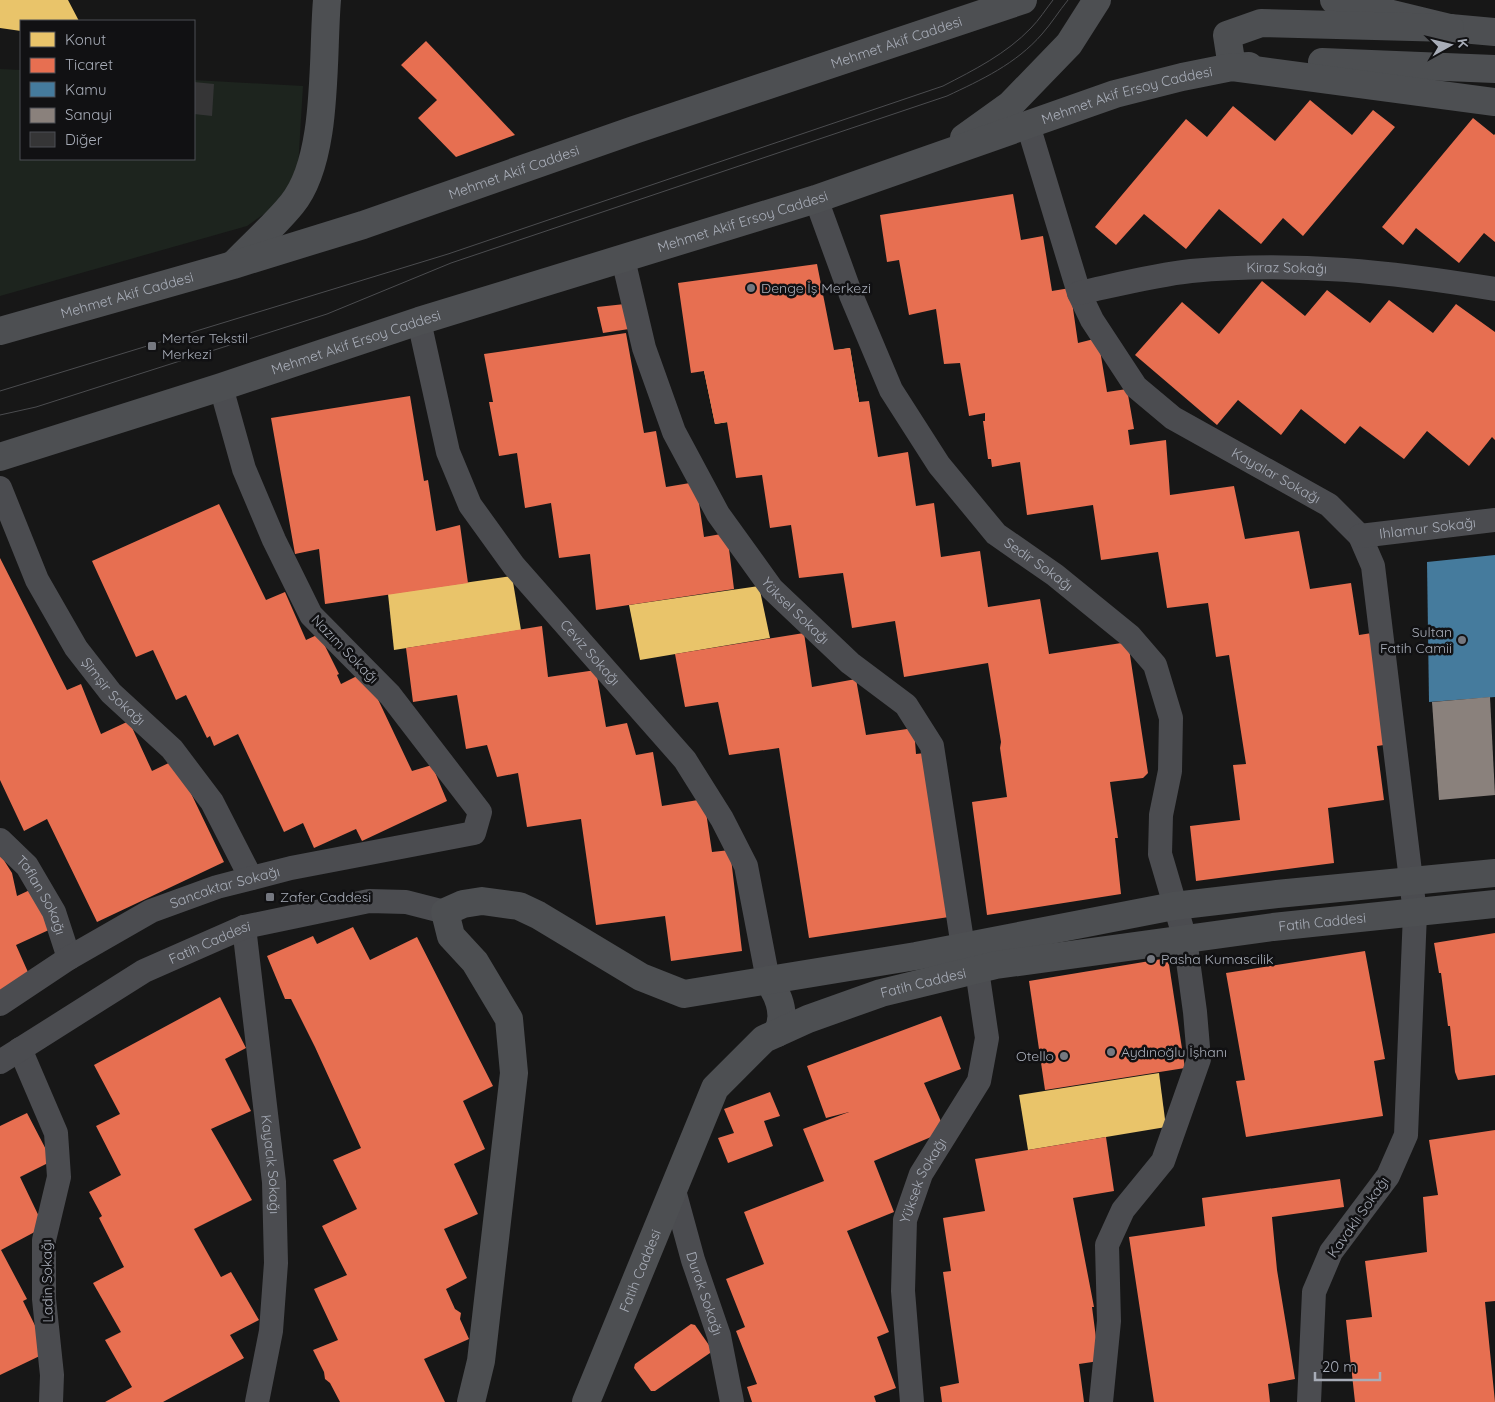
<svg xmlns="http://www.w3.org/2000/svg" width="1495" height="1402" font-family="Quicksand,sans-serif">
	<rect width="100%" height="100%" fill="#171717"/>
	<path fill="#1d241e" d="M0,69l21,1v89h173v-79l109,6 -5,82 -21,37 -30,21 -247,70z"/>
	<g fill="#e9c46a">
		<path d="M0,0h68l11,21h-58v10l-21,-3z"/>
		<path d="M850,348l9,54 -144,22 -11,-53z"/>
		<path d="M512,576l9,54 -127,20 -6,-56z"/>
		<path d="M759,586l11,52 -130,22 -11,-55z"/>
		<path d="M1159,1073l7,54 -138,23 -9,-55z"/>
	</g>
	<g fill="#e76f51">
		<path d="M426,41l25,26 64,68 -59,22 -38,-39 19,-18 -36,-35z"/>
		<path d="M1310,100l42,35 21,-25 22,17 -92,109 -20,-18 -22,26 -42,-35 -33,40 -42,-35 -28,31 -21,-18 91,-108 21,18 26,-31 42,35z"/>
		<path d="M1473,118l21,17 1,-1v108l-11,-9 -25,30 -43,-35 -13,17 -21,-18z"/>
		<path d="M1013,194l8,46 22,-4 9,55 18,-3 8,55 20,-5 9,54 20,-3 7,40 -6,1 2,15 36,-5 4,55 64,-9 11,53 54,-8 11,58 41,-6 8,52 13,-2 19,111 -14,2 7,54 -56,8 6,55 -138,18 -6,-55 50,-6 -7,-55 13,-1 -17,-109 -13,2 -8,-54 -41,5 -9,-56 -57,8 -8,-55 -66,10 -7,-53 -28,5 -1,-8h-3l-5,-38h2v-8l-16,3 -9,-53 -16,1 -8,-55 -27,6 -10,-55 -12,2 -7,-47z"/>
		<path d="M817,264l17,86 16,-2 9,54 10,-1 9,56 30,-5 8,54 18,-3 7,54 39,-6 8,56 52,-8 9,55 79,-12 20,131 -5,5 -33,4 8,56h-3l1,9 5,47 -134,21 -15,-113 35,-5 -7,-49 1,-6 -13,-79 -84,14 -9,-56 -43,7 -9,-55 -44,5 -8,-53 -21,3 -8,-53 -26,3 -9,-56 -12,2 -11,-53 -13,2 -13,-90z"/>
		<path d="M1262,281l43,35 22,-26 43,33 19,-23 44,33 23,-29 39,28v108l-3,-3 -23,29 -42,-35 -23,28 -44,-33 -15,18 -44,-35 -20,26 -43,-35 -21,25 -82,-70 47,-53 37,32z"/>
		<path d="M625,304l4,25 -26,4 -6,-26z"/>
		<path d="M626,333l18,100 12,-2 10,56 30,-5 8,55 23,-4 7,56 -138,21 -6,-56 -31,4 -8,-55 -26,5 -8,-55 -18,3 -10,-54h4l-9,-48z"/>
		<path d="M410,396l14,85 4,-1 8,51 24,-6 8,58 -143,21 -6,-55 -24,5 -24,-136z"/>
		<path d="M219,504l47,96 19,-8 21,48 13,-6 20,40 -2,1 4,9 24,-12 47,99 20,-6 15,36 -85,40 -6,-12 -42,19 -11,-25 -19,9 -46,-98 -24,12 -4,-10 -3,2 -21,-43 -10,5 -23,-50 -17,7 -44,-96z"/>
		<path d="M0,558l67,132 14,-6 20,50 28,-13 23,50 23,-11 49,102 -127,60 -50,-103 -23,12 -24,-51z"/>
		<path d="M542,626l6,51 48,-7 10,57 21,-4 9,32 17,-3 9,54 42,-7 8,53 18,-2 12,101 -71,10 -6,-45 -69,9 -15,-106 -54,8 -9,-54 -21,4 -10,-32 -21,4 -9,-54 -44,7 -7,-54z"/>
		<path d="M804,633l8,54 44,-8 10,56 48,-7 2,26 9,-1 24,164 -140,21 -30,-190 -50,7 -11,-53 -33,5 -10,-53z"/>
		<path d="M0,854l12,19 5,23 15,-7 19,40 -35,16 15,34 -31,15z"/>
		<path d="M353,927l17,33 47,-23 76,149 -30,15 22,48 -31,15 24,50 -34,15 23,49 -21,11 9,20 6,4 -1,6 9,20 -45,20 21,43h-105l-10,-19 -5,-4 -1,-7 -11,-22 25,-10 -24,-51 33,-14 -25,-49 35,-17 -24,-49 28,-12 -46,-101 -24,-48h-6l-18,-43 46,-20 4,8z"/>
		<path d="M1495,933v142l-37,5 -3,-8 -5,-46h-2l-7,-53h-2l-5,-30z"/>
		<path d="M1365,951l20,108 -11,2 9,55 -137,21 -10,-56 9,-1 -19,-107z"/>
		<path d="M1168,958l17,110 -140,22 -16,-109z"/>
		<path d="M220,997l26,51 -21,11 26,52 -40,18 41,71 -58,29 27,48 10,-5 28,48 -29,15 14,23 -81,44h-58l27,-15 -27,-47 16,-8 -28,-49 31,-16 -25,-49 3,-2 -13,-24 32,-17 -25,-49 24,-12 -26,-49z"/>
		<path d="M941,1016l20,53 -37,14 19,43 -12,11 -57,24 20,51 -47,19 42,101 -12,5 19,51 -22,8 2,6h-124l-5,-15 10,-3 -21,-53 9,-4 -19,-48 38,-15 -20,-52 80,-31 -21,-52 46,-17 -23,6 -19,-52z"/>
		<path d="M770,1092l10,24 -16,5 9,25 -45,17 -10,-25 16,-5 -10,-24z"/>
		<path d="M27,1113l25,48 -32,16 24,50 -43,23 26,49 -4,2 25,51 -48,23v-249z"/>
		<path d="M1495,1130v171l-10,1 10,100h-140l-9,-82 26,-3 -7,-56 62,-9 -4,-55 15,-2 -9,-55z"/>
		<path d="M1106,1137l8,54 -41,7 21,109h-2l7,54 -20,3 5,38h-142l-2,-15 19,-4 -16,-111 8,-1 -8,-53 42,-7 -10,-52z"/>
		<path d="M1340,1179l4,28 -72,10 5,53 18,109 -27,5 2,18h-116l-25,-165 76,-11 -3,-28z"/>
		<path d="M691,1324l4,1 16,23 -1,5 -55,38h-4l-17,-23 1,-4z"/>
	</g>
	<path fill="#457b9d" d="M1495,555v142l-66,5 -2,-140z"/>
	<path fill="#8a817c" d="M1490,697l5,98 -56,5 -7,-98z"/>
	<path fill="#353536" d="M194,82l20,2 -2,32 -18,-2z"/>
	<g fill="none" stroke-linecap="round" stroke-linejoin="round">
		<g stroke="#4b4c50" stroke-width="24">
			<path id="s1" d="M1028,125l51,168 13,27 44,67 37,31 156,87 31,31 13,30 42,347 -9,222 -18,41 -57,76 -17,40 -5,110"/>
			<path id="s2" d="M816,199l35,96 40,95 48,75 57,69 59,41 75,61 25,29 16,53 -1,53 -9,44 -1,39 25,85 10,73 4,47 -36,102 -40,49 -16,35 2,76 -8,81"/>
			<path id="s3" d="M623,259l21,89 30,84 44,82 54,75 78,74 56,42 26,41 31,201"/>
			<path id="s4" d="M1079,293c37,-8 75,-18 112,-22 104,-10 202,1 304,18"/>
			<path id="s5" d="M419,321l29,131 22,53 44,61 171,194 37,59 24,47 22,114"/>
			<path id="s6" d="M0,488l37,92 39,68 35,45 61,56 40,53 39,76"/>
			<path id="s7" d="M1360,536l135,-16"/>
			<path id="s8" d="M0,840l27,26 27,46 15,46"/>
			<path id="s9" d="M244,927l30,255 2,81 -5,68 -14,71"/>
			<path id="s10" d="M0,1004l69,-46 82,-47 66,-24 74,-19 183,-35 6,-21 -90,-117 -79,-80 -37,-75 -30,-71 -23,-82"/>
			<path d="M20,1049l36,84 3,44 -15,63v59l8,76 -1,27"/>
			<path id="s11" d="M0,1062l144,-91 100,-44 125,-26 37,1 39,10"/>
			<path id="s12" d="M673,1187l20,73 26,76 13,66"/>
			<path id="s13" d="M912,1402l-9,-111 2,-71 16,-46 58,-93 8,-43 -10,-68"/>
		</g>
		<g stroke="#4d4f52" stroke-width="28">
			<path d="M1334,0l116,28 45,4"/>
			<path d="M1322,62l173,7"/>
			<path d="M1249,66l-17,1 -5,-32 34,-12 189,5"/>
			<path d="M964,138l46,-33 59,-61 28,-44"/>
			<path d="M234,264c19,-20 41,-39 58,-60 37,-45 30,-147 35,-204"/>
			<path id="s14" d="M0,331l233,-66 130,-40 271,-95 389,-130"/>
			<path id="s15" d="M0,457l221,-70 198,-66 397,-122 299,-105 67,-17 50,-10 263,35"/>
			<path d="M768,980c11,16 19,35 9,53"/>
			<path d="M471,1402l10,-41 33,-288 -5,-54 -34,-57 -24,-26 -6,-24 18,-8 19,-3 37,5 19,9 103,62 43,17 232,-38 258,-50 103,-12 218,-21"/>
			<path id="s16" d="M586,1402l129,-314 49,-49 44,-20 73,-26 115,-28 277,-38 222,-23"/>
		</g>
		<g stroke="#4b4c4f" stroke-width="1">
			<path d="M0,391l448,-137 495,-168c31,-16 63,-32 88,-58 8,-8 15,-19 22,-28"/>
			<path d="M0,415l36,-8 291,-93 124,-51 496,-167c34,-16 69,-32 95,-62 9,-10 17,-23 26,-34"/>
		</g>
	</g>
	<g fill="#757880" stroke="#111113" stroke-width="2">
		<circle cx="751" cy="288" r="5"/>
		<rect x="147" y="341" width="10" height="10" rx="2.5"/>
		<circle cx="1462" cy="640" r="5"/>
		<rect x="265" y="892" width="10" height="10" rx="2.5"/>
		<circle cx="1151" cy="959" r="5"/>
		<circle cx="1111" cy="1052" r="5"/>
		<circle cx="1064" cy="1056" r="5"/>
	</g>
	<g text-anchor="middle" stroke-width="5" stroke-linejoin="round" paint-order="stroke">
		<g font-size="14" fill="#a8adb8" stroke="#111113">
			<text dy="5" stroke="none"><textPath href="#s14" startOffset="942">Mehmet Akif Caddesi</textPath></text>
			<text dy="5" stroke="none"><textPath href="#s15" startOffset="1184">Mehmet Akif Ersoy Caddesi</textPath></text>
			<text dy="5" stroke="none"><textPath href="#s14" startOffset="538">Mehmet Akif Caddesi</textPath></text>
			<text dy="5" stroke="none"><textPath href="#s15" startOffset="779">Mehmet Akif Ersoy Caddesi</textPath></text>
			<text dy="5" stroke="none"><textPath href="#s4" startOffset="210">Kiraz Sokağı</textPath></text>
			<text dy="5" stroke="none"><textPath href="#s14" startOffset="132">Mehmet Akif Caddesi</textPath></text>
			<text dy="5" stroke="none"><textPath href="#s15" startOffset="374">Mehmet Akif Ersoy Caddesi</textPath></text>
			<text dy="5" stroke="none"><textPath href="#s1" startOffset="452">Kayalar Sokağı</textPath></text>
			<text dy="5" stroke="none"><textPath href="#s7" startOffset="68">Ihlamur Sokağı</textPath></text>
			<text dy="5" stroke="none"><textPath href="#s2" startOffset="436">Sedir Sokağı</textPath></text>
			<text dy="5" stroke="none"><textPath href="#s3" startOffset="398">Yüksel Sokağı</textPath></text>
			<text transform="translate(345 649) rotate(46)" y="5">Nazım Sokağı</text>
			<text dy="5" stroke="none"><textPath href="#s5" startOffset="382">Ceviz Sokağı</textPath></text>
			<text dy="5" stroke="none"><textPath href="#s6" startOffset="235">Şimşir Sokağı</textPath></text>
			<text dy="5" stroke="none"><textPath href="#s10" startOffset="255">Sancaktar Sokağı</textPath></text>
			<text dy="5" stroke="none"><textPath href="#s8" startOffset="70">Taflan Sokağı</textPath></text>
			<text dy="5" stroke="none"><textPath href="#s16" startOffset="982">Fatih Caddesi</textPath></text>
			<text dy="5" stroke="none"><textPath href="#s11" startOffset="242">Fatih Caddesi</textPath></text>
			<text dy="5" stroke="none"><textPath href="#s16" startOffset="578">Fatih Caddesi</textPath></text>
			<text dy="5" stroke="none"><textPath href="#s9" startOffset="239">Kayacık Sokağı</textPath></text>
			<text dy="5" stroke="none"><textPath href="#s13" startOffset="226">Yüksek Sokağı</textPath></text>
			<text transform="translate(1358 1217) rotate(-55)" y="5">Kavaklı Sokağı</text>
			<text dy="5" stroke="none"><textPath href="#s16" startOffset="142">Fatih Caddesi</textPath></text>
			<text transform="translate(47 1281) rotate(-91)" y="5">Ladin Sokağı</text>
			<text dy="5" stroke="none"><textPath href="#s12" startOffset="111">Durak Sokağı</textPath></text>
		</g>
		<g font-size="14" fill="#a8adb8" stroke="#111113" text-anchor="start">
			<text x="761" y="293">Denge İş Merkezi</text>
			<text x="162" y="343">Merter Tekstil<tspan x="162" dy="16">Merkezi</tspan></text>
			<text x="1452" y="637" text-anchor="end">Sultan<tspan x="1452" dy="16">Fatih Camii</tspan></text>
			<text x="280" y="902">Zafer Caddesi</text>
			<text x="1161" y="964">Pasha Kumascilik</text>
			<text x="1121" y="1057">Aydınoğlu İşhanı</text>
			<text x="1054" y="1061" text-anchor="end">Otello</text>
		</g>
	</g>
	<rect x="20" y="20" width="175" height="140" fill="#111113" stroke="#4d4f55"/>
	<rect x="30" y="32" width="25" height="15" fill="#e9c46a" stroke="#4d4f55"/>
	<text x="65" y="45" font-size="15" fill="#a8adb8">Konut</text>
	<rect x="30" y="58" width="25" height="15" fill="#e76f51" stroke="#4d4f55"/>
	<text x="65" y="70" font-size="15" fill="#a8adb8">Ticaret</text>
	<rect x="30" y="82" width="25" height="15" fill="#457b9d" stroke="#4d4f55"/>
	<text x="65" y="95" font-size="15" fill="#a8adb8">Kamu</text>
	<rect x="30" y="108" width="25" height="15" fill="#8a817c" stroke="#4d4f55"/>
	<text x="65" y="120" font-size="15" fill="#a8adb8">Sanayi</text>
	<rect x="30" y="132" width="25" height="15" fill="#353536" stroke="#4d4f55"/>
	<text x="65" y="145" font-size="15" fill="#a8adb8">Diğer</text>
	<g transform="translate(1450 45) rotate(82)" stroke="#111113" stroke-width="4" paint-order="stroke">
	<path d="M0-4L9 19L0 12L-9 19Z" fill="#a8adb8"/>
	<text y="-8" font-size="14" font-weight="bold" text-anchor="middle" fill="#a8adb8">K</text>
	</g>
	<path d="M1315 1372v8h65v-8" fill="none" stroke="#a8adb8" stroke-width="2.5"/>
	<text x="1322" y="1372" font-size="15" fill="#a8adb8" stroke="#111113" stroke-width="4" paint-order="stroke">20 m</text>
</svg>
